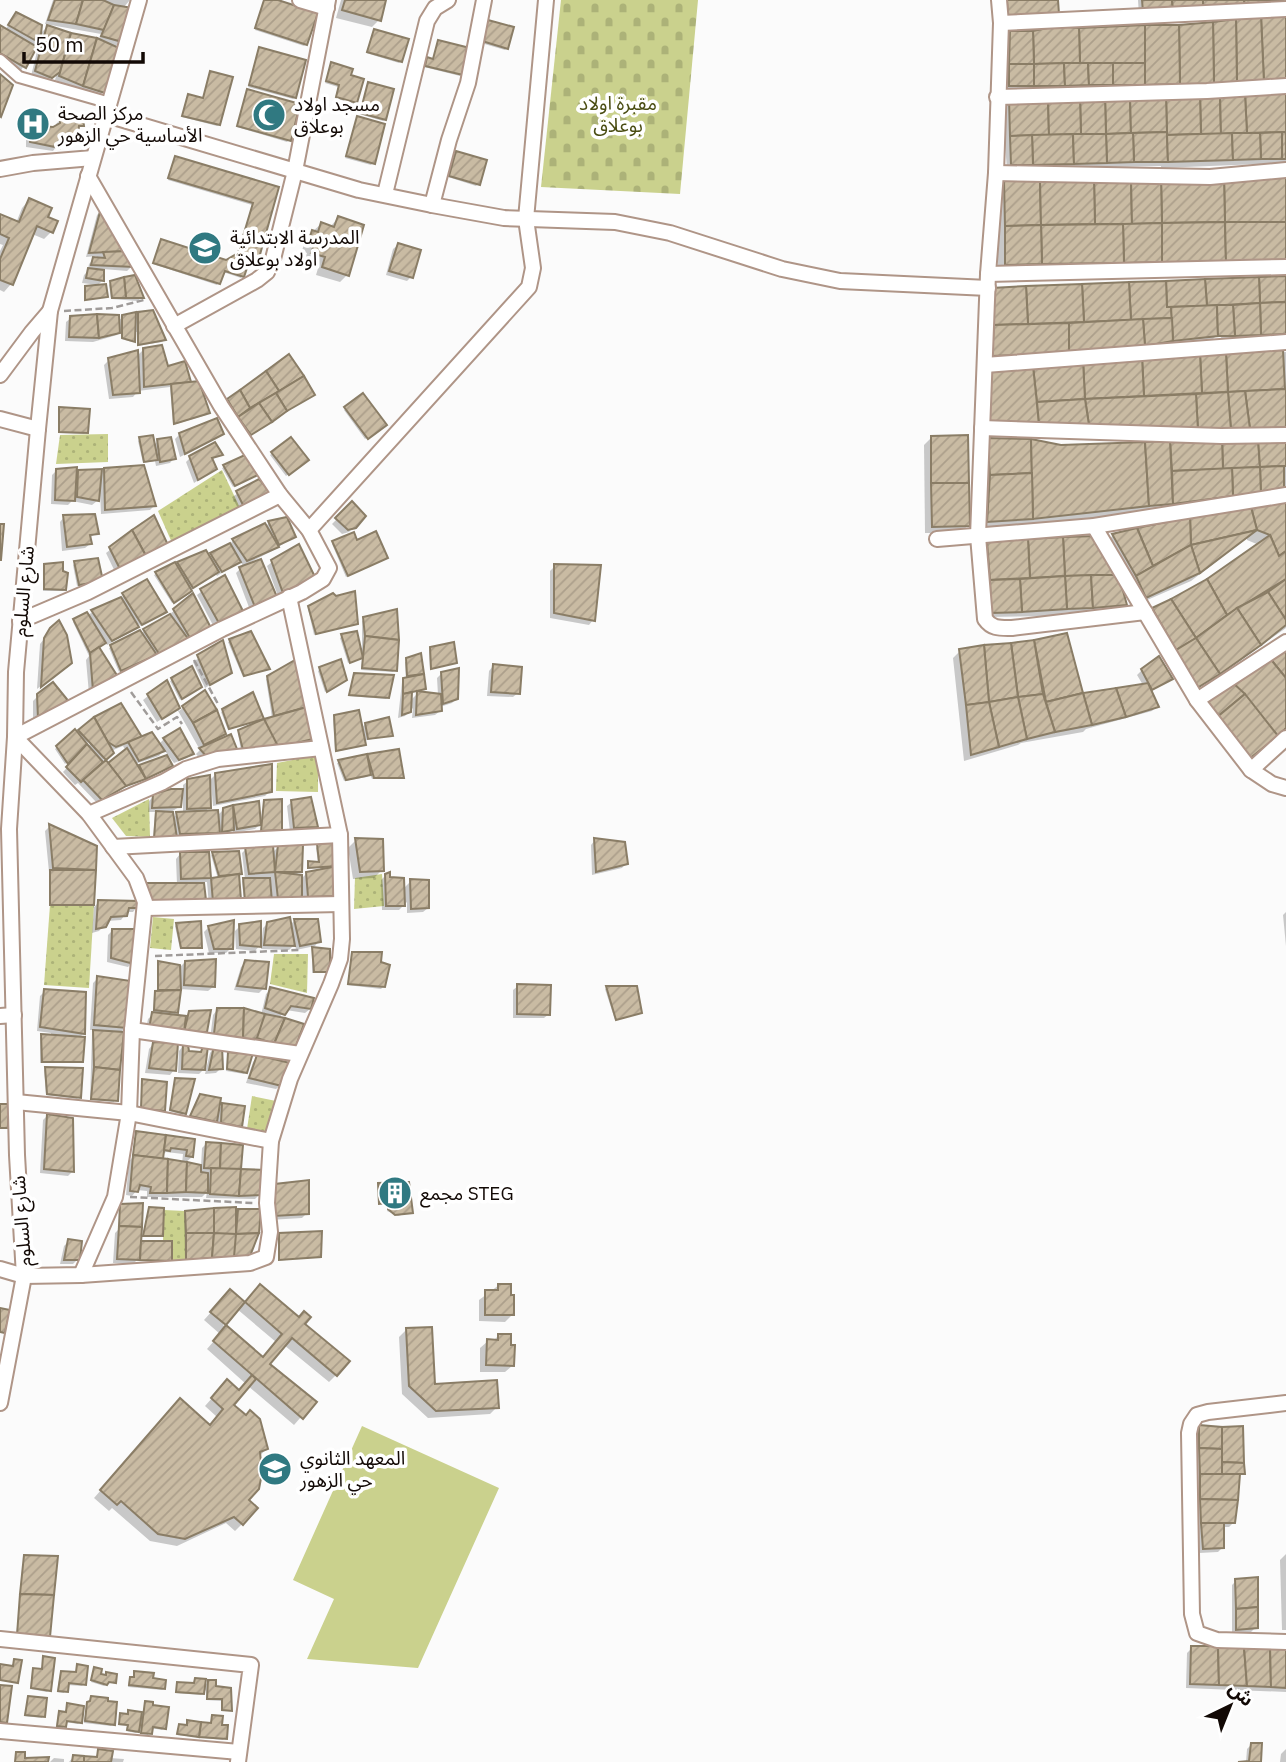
<svg xmlns="http://www.w3.org/2000/svg" width="1286" height="1762" font-family="'IBM Plex Sans','Noto Sans Arabic',sans-serif">
	<defs>
		<pattern id="grass-dots" width="8" height="8" patternUnits="userSpaceOnUse" patternTransform="scale(1.75)"><rect width="8" height="8" fill="#cad18d"/><path d="M2 2h.1M6 6h.1" fill="none" stroke="#acb278" stroke-width="1.8" stroke-linecap="round"/></pattern>
		<pattern id="cemetery-stones" width="16" height="16" patternUnits="userSpaceOnUse" patternTransform="scale(1.75)"><rect width="16" height="16" fill="#cad18d"/><path d="M2 7V4a2 2 0 0 1 4 0v3zM10 15v-3a2 2 0 0 1 4 0v3z" fill="#acb278"/></pattern>
		<pattern id="building-hatch" width="6" height="6" patternUnits="userSpaceOnUse" patternTransform="scale(1.75)"><rect width="6" height="6" fill="#c9bba3"/><path d="M-1 1l2-2M0 6l6-6M5 7l2-2" fill="none" stroke="#ac9f8b"/></pattern>
	</defs>
	<rect width="100%" height="100%" fill="#fbfbfb"/>
	<g fill="url(#grass-dots)">
		<path d="M108,434v28l-52,2 4,-29z"/>
		<path d="M222,470l19,40 -68,35 -15,-34z"/>
		<path d="M318,755v37l-42,-1 1,-28z"/>
		<path d="M149,799l1,38 -24,-1 -14,-18z"/>
		<path d="M382,874l2,32 -30,3 1,-31z"/>
		<path d="M50,905h44l-5,83 -45,-3z"/>
		<path d="M153,917l21,2 -3,31 -21,-2z"/>
		<path d="M274,954h34l-1,39 -37,-9z"/>
		<path d="M252,1096l24,5 -7,35 -22,-7z"/>
		<path d="M164,1210l21,1 1,49 -14,1v-20h-9z"/>
	</g>
	<path fill="url(#cemetery-stones)" d="M561,0h137l-18,194 -139,-7z"/>
	<path fill="#cad18d" d="M362,1426l137,62 -81,180 -111,-9 27,-60 -41,-19z"/>
	<g fill="#0003" fill-rule="evenodd">
		<path d="M53,0h46l6,3 1,-3h24l-7,8 -2,33 -7,7 -11,44 -4,4 -44,-16 2,-7 -11,9 -15,-6 9,-37 -20,33 -20,-12v-33l5,3 11,-16 23,21 9,-9 23,9 27,6 3,-7 -56,-10z"/>
		<path d="M264,0h9l33,44 -2,2 -49,-16z"/>
		<path d="M341,0h44l-6,20 -7,7 -36,-9z"/>
		<path d="M1138,0h148v5l-147,11z"/>
		<path d="M1286,17v67l-280,6v-53l4,-4h24l23,-5 122,-2z"/>
		<path d="M489,22l18,26 -2,2 -24,-7z"/>
		<path d="M374,31l27,30 -2,2 -33,-10z"/>
		<path d="M438,42l23,32 -1,2 -36,-9 4,-8 4,2z"/>
		<path d="M260,49l35,48 -2,2 -45,-12z"/>
		<path d="M330,66l18,10 8,26 -2,2 -19,-6 3,-11 -13,-4z"/>
		<path d="M368,84l17,35 -2,2 -24,-7z"/>
		<path d="M246,93l43,47 -2,2 -50,-15z"/>
		<path d="M1286,95v68l-125,5v-2l-154,3 -5,-61 8,-7z"/>
		<path d="M188,96l15,4 16,25 -2,1 -35,-9z"/>
		<path d="M66,114l16,11 -5,5 -1,5 5,1 -7,8 -9,-5 -6,4 -6,8 -27,-4v-8l5,-5 10,-7h15v-3z"/>
		<path d="M357,118l16,45 -2,2 -26,-7z"/>
		<path d="M456,153l22,31 -2,2 -28,-9z"/>
		<path d="M175,158l102,30 -20,69 -9,3 -7,18 -18,-6 -6,13 -64,-21 8,-23 65,20 11,-5 15,-51 -84,-25z"/>
		<path d="M1286,179v88l-288,5 -1,-82 8,-7z"/>
		<path d="M29,200l17,18 5,14 -7,7 -12,-5 -21,50 -7,8 -4,-2v-39l3,-6 -3,-1v-28l16,7 6,-15z"/>
		<path d="M101,211l31,55 -5,5 -24,-2 -1,12 -4,4 -16,-2 2,-8 6,-6h-2l1,-5 8,-8 -11,1 11,-42z"/>
		<path d="M338,218l9,57 -7,7 -24,-7 3,-10 -14,-5 2,-7 -5,-2 3,-11 7,-8 9,-8 9,3z"/>
		<path d="M398,245l13,32 -4,4 -21,-6 7,-26z"/>
		<path d="M1286,277v63h-66l2,-5 -6,1 -7,7 -223,20v-66z"/>
		<path d="M111,283l31,14 -4,4 -27,-2 -2,-14z"/>
		<path d="M139,314l25,26 -2,2 -25,4v-14h-3l-2,10 -11,-3v-9l-4,5 -24,7 -28,-1 1,-19 5,-4 47,3 5,-4 11,2z"/>
		<path d="M143,350l46,31 19,32 -2,2 -33,10 -3,-38 -32,4 -5,6 -24,2 -5,-34 5,-5 27,-3z"/>
		<path d="M1286,352v141l-149,22 -156,14 -1,-82 192,-5v-2l-193,-9 13,-61 91,-8z"/>
		<path d="M289,357l23,37 -63,41 -23,-33z"/>
		<path d="M363,395l22,30 -20,14 -21,-29z"/>
		<path d="M59,408l27,24 -2,2 -26,-1z"/>
		<path d="M222,433l-5,5 -37,19 -5,-18 5,-5z"/>
		<path d="M931,438l37,87 -7,8h-36l-1,-88z"/>
		<path d="M140,439l14,6 4,-4 16,17 -4,5 -14,3 -1,-5 -12,2 -5,-22z"/>
		<path d="M291,439l15,21 -20,16 -16,-21z"/>
		<path d="M221,454l-10,6 4,9 -21,14 -8,-21 4,-4z"/>
		<path d="M246,456l8,20 -21,11 -11,-19z"/>
		<path d="M104,469l50,37 -4,4 -49,4 -1,-23h-2l-1,10 -5,4 -20,-4 -4,4 -17,-1 1,-29 5,-5 17,6 5,-5 20,3z"/>
		<path d="M258,481l-18,31 -8,-15z"/>
		<path d="M352,504l12,12 -15,16 -7,2 -10,-10z"/>
		<path d="M1286,504v124l-74,52 -20,11 -43,-77 59,-33 51,-36 -12,-5v-2l-56,43 -53,23 -29,-64 4,-5z"/>
		<path d="M64,517l33,16 -8,5 1,6 -5,4 -23,3 -2,-29z"/>
		<path d="M153,517l-37,57 -10,-21z"/>
		<path d="M269,523l25,14 -22,14 -29,15 -3,-5 -23,15 -2,-3 -43,30 -18,-28 2,-1 19,-10 1,2 2,-2 30,-7 21,-11 4,-6 32,-13z"/>
		<path d="M1095,537l30,67 -4,5 -60,4 -3,3 -71,1 -7,-66 8,-8z"/>
		<path d="M356,542l30,16 -40,19 -14,-33z"/>
		<path d="M272,562l37,20 -31,14 -11,-30z"/>
		<path d="M75,563l25,19 -23,4 -4,-21z"/>
		<path d="M44,566l21,23 -2,2h-20v-23z"/>
		<path d="M555,566l38,54 -4,5 -39,-7v-47z"/>
		<path d="M240,569l35,27 -25,14 -14,-37z"/>
		<path d="M146,581l18,32 -24,13 -1,-2 -7,7 -25,14 -2,-3 -8,6 19,29 -27,17 -3,-34 3,-4 -16,-34 49,-24 1,-4z"/>
		<path d="M202,591l40,21 -27,17 -18,-34z"/>
		<path d="M309,607l45,18 -40,10 -6,-26z"/>
		<path d="M174,611l35,17 -50,29 -3,-3 -37,18 -10,-24 31,-14z"/>
		<path d="M364,619l31,51 -2,2 -32,-2 1,-12 -14,5 -8,-25 2,-2 20,16v-31z"/>
		<path d="M51,630l14,37 -28,22 3,-45z"/>
		<path d="M250,633l18,36 -25,8 -15,-35z"/>
		<path d="M1066,635l16,60 61,-10 -6,-10 5,-5 29,9 -21,13 7,14 -5,5 -66,18 -3,3 -62,11 -3,2 -54,16 -11,-103 7,-7z"/>
		<path d="M222,643l9,29 -26,16 -12,-26z"/>
		<path d="M431,648l24,15 -25,7 -1,-20z"/>
		<path d="M420,656l4,32 -14,5v8l8,-8 20,2 -1,-17 5,-5 15,25 -5,5 -12,4v4l-5,4 -23,3 1,-10 -8,8 -7,2 4,-36 4,-2 -1,-18z"/>
		<path d="M294,663l17,75 -39,12 -31,1 -3,-18 15,-9v-2l-25,8 -7,-18 32,-17 10,26 9,-3 -6,-39z"/>
		<path d="M493,666l25,27 -5,4 -26,-1 2,-25z"/>
		<path d="M320,669l23,13 -18,10 -7,-21z"/>
		<path d="M354,675l34,22 -2,2 -38,-3z"/>
		<path d="M172,680l26,8 -18,12 -10,-19z"/>
		<path d="M166,682l13,29 5,-4 40,26 -9,9 20,7 -5,5 -29,6 -5,-6 4,-4 -23,-41 -20,13 -14,-22z"/>
		<path d="M38,696l26,8 -31,15v-18z"/>
		<path d="M335,717l26,12 4,-5 26,11 -28,6 -1,5 -27,6 -2,-33z"/>
		<path d="M95,719l63,26 6,-6 28,15 -5,4 -13,5 -10,-13 -5,6 -24,8 2,3 29,-10 3,11 -47,20 -25,15 -19,-20 -3,2 -12,-13 29,-30 -2,-2 -25,24 -10,-15 20,-17 2,2zM123,746l3,5 -18,14 -5,-5 9,-8 -1,-1z"/>
		<path d="M398,751l4,26 -1,2h-29l-2,-5 -3,3 -23,4 -7,-18z"/>
		<path d="M216,774l54,17 -5,5 -52,10 -2,-23 -3,1 1,23 -5,6 13,3 7,-7 34,-6 2,21 -5,5 -22,4v-4l-5,5 -9,2v-5l-6,6 -60,3 2,-28h-7l1,-11 5,-5 17,-5h12v-6l5,-4 20,1zM181,794h2v20h-6l-5,5 -1,-7 8,-5z"/>
		<path d="M292,802l24,25 -5,4 -21,1 -3,-26z"/>
		<path d="M50,826l45,21 -4,59h-42v-34l-4,-41z"/>
		<path d="M356,840l26,30 -8,8 -21,1 -5,-31z"/>
		<path d="M595,840l31,23 -4,5 -30,7 -1,-30z"/>
		<path d="M318,846l18,19 -3,30 -4,5 -25,1 -1,-6 -7,7 -22,1 -1,-5 -4,5 -25,-1 -2,-21 3,-2 -3,-26 4,-4 26,4 6,-6 22,24 -5,5 5,4 7,-7 14,-2 -1,-3 -13,1 1,-6h10l-2,-15z"/>
		<path d="M180,854h27l3,26 8,-1 -7,-24 2,-1 27,20 -31,32 -2,-24h-5l2,18 -62,-10 5,-5h30l-1,-26z"/>
		<path d="M386,875l17,14 8,-8 17,27 -5,4 -16,1v-11l-8,8h-17l-1,-30z"/>
		<path d="M99,902l38,5 -4,5h-6l-6,8 -14,1 -8,10 -7,2 2,-26z"/>
		<path d="M1286,912v34l-3,-31z"/>
		<path d="M294,921h23l2,20 -4,5 -19,4 -1,-6 -6,6 -28,-1v-5l-6,7 -19,-2 -1,-18 5,-5 22,12 1,-10 5,-5 22,2z"/>
		<path d="M177,924l23,23 -2,2h-18l-5,-23z"/>
		<path d="M209,927l22,21 -5,5h-17l-5,-21z"/>
		<path d="M113,930l19,33 -4,4 -21,-5 1,-27z"/>
		<path d="M312,949l16,23 -2,1h-14z"/>
		<path d="M353,954l30,33 -2,2 -34,-4z"/>
		<path d="M185,962l28,25 -5,4 -28,-2 -3,23 -4,4 12,1 5,-4 15,18 -4,5 -56,-3 3,-14 7,-7h-2l1,-17 3,-2v-28l1,-2 20,6z"/>
		<path d="M246,962l18,26 -5,5 -25,-3 7,-23z"/>
		<path d="M98,978l28,49 -6,6 -6,69 -24,-2 2,-66 4,-4h-6l3,-47z"/>
		<path d="M518,986l31,28 -5,4h-31v-28z"/>
		<path d="M607,988l33,24 -25,8 -10,-31z"/>
		<path d="M271,989l39,20 -5,4 -19,-3 -8,9 16,26 -4,5 -80,-11 3,-24 4,-5 44,5 5,-21z"/>
		<path d="M45,991l39,42 -6,6 3,22 -2,2h-39v-26l11,-1v-3l-14,-2 3,-35z"/>
		<path d="M153,1044l21,26 -4,5 -25,-2 4,-24z"/>
		<path d="M183,1046l5,7h11l5,-5v19h2l-7,7 -21,-1 1,-22z"/>
		<path d="M214,1048l7,20 -5,5 -11,1 5,-21z"/>
		<path d="M228,1054l18,18 -2,2 -18,-3z"/>
		<path d="M258,1057l23,28 -5,4 -30,-6 7,-21z"/>
		<path d="M45,1069l34,28 -2,2 -31,-4 -2,-25z"/>
		<path d="M176,1080l8,33 -1,2 -14,-4z"/>
		<path d="M143,1081l20,29 -1,2 -22,-2z"/>
		<path d="M199,1098l18,12 6,-5 18,21 -5,4 -19,-3 1,-8 -4,4 -25,-5z"/>
		<path d="M47,1116l25,56 -4,4 -28,-3 3,-53z"/>
		<path d="M137,1133l56,8 -1,16 -8,7 17,2 1,-18 4,-4 33,27 21,23 -5,5 -49,-1 1,-6 -5,5h-55v-6l-10,-1 -5,6 -6,-1 3,-34 3,-3zM166,1152l17,2 -1,10 -21,-6 1,-3z"/>
		<path d="M307,1182v31l-5,5 -33,2z"/>
		<path d="M379,1184l32,28 -13,4 -11,-5 1,-7h-10z"/>
		<path d="M121,1206l18,37 31,17 -2,2 -32,-1 -3,3 -20,-1 2,-30 3,-3z"/>
		<path d="M149,1209l12,26 -2,2h-16z"/>
		<path d="M239,1210l10,45 -2,2 -62,4 -1,-47 2,-2 48,3z"/>
		<path d="M279,1235l40,21 -41,5z"/>
		<path d="M69,1241l9,18 -5,5h-13l4,-18z"/>
		<path d="M499,1285l14,29 -8,8 -26,-1v-21z"/>
		<path d="M230,1291l15,13 8,-10 50,30 33,51 -7,7 -45,-37 -16,19 33,53 -7,8 -46,-39 -16,19 34,44 -7,8 -17,67 -7,7 -9,-8 -49,23 -27,-5 -38,-33 -3,3 -15,-13 79,-90 36,19 8,-10 -12,-11 15,-17 19,3 7,-8 -39,-35 13,-15 -16,-14zM237,1309l39,33 -14,17 -39,-34z"/>
		<path d="M406,1330l28,56 63,21 -7,7 -62,4 -26,-24 -3,-57z"/>
		<path d="M499,1335l14,30 -8,7h-25v-24l8,-7h5z"/>
		<path d="M1200,1427l43,47 -5,2 -5,47 -4,4h-7v21l-4,4 -19,1 -3,-121z"/>
		<path d="M1286,1554v76h-4l-2,-70z"/>
		<path d="M25,1556l23,80 -2,2 -30,-2z"/>
		<path d="M1236,1581l20,46 -5,5 -19,2v-49z"/>
		<path d="M1192,1648l94,1v43l-100,-4 1,-35z"/>
		<path d="M44,1658l5,32 -2,2 -17,-3 2,-17 9,-1z"/>
		<path d="M77,1666l7,18 -2,2 -15,-1 -3,8 -7,-1 3,-18 1,-2 14,2z"/>
		<path d="M94,1669l4,6 6,1 3,-2 7,9h-7l-3,3 -13,-4z"/>
		<path d="M135,1673l29,16 -2,1 -34,-3 1,-7 4,-1z"/>
		<path d="M195,1680l8,7 5,-5 22,28 -9,1v-10l-15,-1v-10l-5,5 -26,-2 3,-9 15,1z"/>
		<path d="M28,1698l15,18 -1,2 -18,-2z"/>
		<path d="M91,1698l15,4 7,22 -2,2 -27,-3 2,-17z"/>
		<path d="M146,1702l18,26 -2,2 -11,-2 -3,7 -8,-1 1,-6 -5,5 -10,-2 1,-5 -9,-1 3,-10 8,-3 14,2z"/>
		<path d="M67,1705l13,17 -2,2 -13,-2 -2,6h-7l2,-14 7,-1z"/>
		<path d="M212,1717l8,9 5,12 -2,2 -46,-5 2,-9h7l2,-4 22,3z"/>
		<path d="M1252,1744l7,18h-13l1,-13z"/>
		<path d="M1286,1749v13h-6l1,-8z"/>
		<path d="M99,1751l11,7 14,1 -1,3h-54l5,-6 20,3z"/>
		<path d="M54,1758l10,1v3h-14z"/>
	</g>
	<g fill="url(#building-hatch)" stroke="#8a7d66" stroke-width="2">
		<path d="M55,0h28l-7,24 -28,-4z"/>
		<path d="M83,0h20l11,5 -10,25 -28,-6z"/>
		<path d="M264,0h14l40,13 -11,32 -52,-17z"/>
		<path d="M345,0h41l-5,21 -39,-11z"/>
		<path d="M1007,0h51l1,14 -51,3z"/>
		<path d="M1142,0h30l1,10 -30,2z"/>
		<path d="M1172,0h31v8l-30,2z"/>
		<path d="M1203,0h41l1,5 -42,3z"/>
		<path d="M1244,0h39v2l-38,3z"/>
		<path d="M114,5l19,3 -11,34 -21,-6z"/>
		<path d="M16,12l26,13 -2,18 -32,-18z"/>
		<path d="M1286,15v64l-22,4 -3,-67z"/>
		<path d="M1261,16l3,67 -27,1 -1,-65z"/>
		<path d="M1236,19l1,65h-23l-1,-62z"/>
		<path d="M488,20l26,7 -6,22 -26,-8z"/>
		<path d="M1213,22l1,62h-34l-1,-59z"/>
		<path d="M0,25l37,22 -11,21 -26,-15z"/>
		<path d="M47,25l24,8 -11,39 -8,6 -17,-7z"/>
		<path d="M1145,25h34l1,59 -35,1z"/>
		<path d="M1145,25v38h-65l-1,-35z"/>
		<path d="M1057,26l22,2 1,35 -46,1 -1,-33z"/>
		<path d="M374,29l35,10 -7,23 -35,-10z"/>
		<path d="M1010,31h23l1,33h-25z"/>
		<path d="M71,33l26,5 -14,48 -24,-10z"/>
		<path d="M97,38l22,10 -14,45 -22,-7z"/>
		<path d="M438,40l32,8 -7,27 -38,-9 2,-9 6,2z"/>
		<path d="M259,47l47,13 -10,38 -47,-13z"/>
		<path d="M331,62l22,7 -2,6 13,4 -7,24 -21,-6 3,-12 -13,-4z"/>
		<path d="M1064,63l1,23h-31v-22z"/>
		<path d="M1064,63h24l1,22 -24,1z"/>
		<path d="M1088,63h25v22h-24z"/>
		<rect x="1113" y="63" width="32" height="22"/>
		<rect x="1009" y="64" width="25" height="22"/>
		<path d="M210,71l23,6 -13,48 -38,-9 6,-22 15,4z"/>
		<path d="M0,74l13,11 -12,32 -1,-1z"/>
		<path d="M368,82l26,7 -8,31 -26,-7z"/>
		<path d="M247,89l53,15 -9,37 -54,-15z"/>
		<path d="M1286,93v39l-39,1 -2,-39z"/>
		<path d="M1220,94l1,40h-20l-1,-39z"/>
		<path d="M1220,94h25l2,39 -26,1z"/>
		<path d="M1200,95l1,39 -34,1 -1,-39z"/>
		<path d="M1130,96l1,37 -25,1 -1,-37z"/>
		<path d="M1130,96h36l1,36 -36,1z"/>
		<path d="M1105,97l1,37h-25l-1,-36z"/>
		<path d="M1048,98l1,37 -39,1 -1,-37z"/>
		<path d="M1048,98h32l1,36 -32,1z"/>
		<path d="M66,112l17,5 1,9h-5l-1,8 6,1 -4,5 -9,-4 -9,5 -2,7 -30,-6v-10l4,1 1,-4 4,1 2,-4 12,1 7,-4v-6h6z"/>
		<path d="M357,116l28,8 -10,40 -29,-8z"/>
		<path d="M1167,132l1,30h-34l-1,-29z"/>
		<path d="M1282,132v27h-21l-1,-26z"/>
		<rect x="1282" y="132" width="4" height="27"/>
		<path d="M1131,133h2l1,29 -27,1 -1,-29z"/>
		<path d="M1232,133l1,27 -65,2 -1,-27z"/>
		<path d="M1232,133h28l1,26 -28,1z"/>
		<path d="M1073,134l1,30 -41,1 -1,-30z"/>
		<path d="M1073,134h33l1,29 -33,1z"/>
		<path d="M1032,135l1,30h-22l-1,-29z"/>
		<path d="M456,151l31,9 -7,25 -31,-9z"/>
		<path d="M175,156l104,31 -20,71 -9,1 -6,18 -19,-6 -5,13 -67,-21 8,-24 65,21 12,-7 15,-50 -85,-25z"/>
		<path d="M1286,177v45h-61l-1,-44z"/>
		<path d="M1224,178l1,44 -63,1 -1,-44z"/>
		<path d="M1131,179l1,45h-37l-1,-44z"/>
		<path d="M1131,179h30l1,44 -30,1z"/>
		<path d="M1040,180l1,45 -36,1 -1,-45z"/>
		<path d="M1040,180h54l1,44 -54,1z"/>
		<path d="M29,198l23,10 -4,9 10,4 -5,12 -16,-7 -24,59 -13,-5v-21l9,-21 -9,-4v-20l19,8z"/>
		<path d="M101,208l28,43 -40,2z"/>
		<path d="M338,216l26,9 -15,51 -27,-9 3,-10 -14,-4 3,-8 -6,-2 4,-13 6,2 3,-10 13,5z"/>
		<path d="M1225,222l1,40h-64v-39z"/>
		<path d="M1225,222h61v39l-60,1z"/>
		<path d="M1162,223v39l-38,1 -1,-39z"/>
		<path d="M1123,224l1,39 -82,1 -1,-39z"/>
		<path d="M1041,225l1,39 -37,1v-39z"/>
		<path d="M398,243l23,7 -8,28 -24,-7z"/>
		<path d="M129,251l5,16 -43,-2 2,-8 12,1 -2,-6z"/>
		<path d="M88,268l16,2v11l-18,-3z"/>
		<path d="M135,275l9,23h-18l-2,-21z"/>
		<path d="M1286,276v26l-26,1 -1,-26z"/>
		<path d="M124,277l2,21h-14l-2,-17z"/>
		<path d="M1259,277l1,26 -53,3 -2,-27z"/>
		<path d="M1205,279l2,27 -40,1 -1,-26z"/>
		<path d="M1166,281l1,26h4l1,11 -41,2 -2,-38z"/>
		<path d="M1129,282l2,38 -47,2 -2,-38z"/>
		<path d="M106,284l2,13 -23,3v-14z"/>
		<path d="M1082,284l2,38 -56,2 -2,-38z"/>
		<path d="M1026,286l2,38 -34,1 -2,-37z"/>
		<path d="M1286,302v32l-25,1 -1,-32z"/>
		<path d="M1260,303l1,32 -26,1 -2,-31z"/>
		<path d="M1217,305l1,31 -45,5 -2,-34z"/>
		<path d="M1217,305h16l2,31h-17z"/>
		<path d="M153,310l13,30 -28,5v-33z"/>
		<path d="M136,312l-1,30 -13,-4v-23z"/>
		<path d="M97,314l2,24 -30,-1 1,-21z"/>
		<path d="M97,314l22,1 1,18 -21,5z"/>
		<path d="M1172,318l1,23 -28,5 -2,-27z"/>
		<path d="M1143,319l2,27 -76,7v-30z"/>
		<path d="M1069,323v30l-77,3 2,-31z"/>
		<path d="M162,345l6,21 17,-5 6,21 -47,5 -1,-39z"/>
		<path d="M138,350l2,43 -27,2 -5,-37z"/>
		<path d="M1283,350l2,39 -57,3 -2,-39z"/>
		<path d="M1226,353l2,39 -26,1 -2,-39z"/>
		<path d="M289,354l15,22 -25,15 -13,-20z"/>
		<path d="M1200,354l2,39 -58,3 -2,-39z"/>
		<path d="M1142,357l2,39 -59,3 -2,-39z"/>
		<path d="M1083,360l2,39 -48,3 -4,-36z"/>
		<path d="M1033,366l6,57 -54,1 6,-56z"/>
		<path d="M266,371l13,20 -29,17 -10,-18z"/>
		<path d="M304,376l11,19 -28,16 -11,-18z"/>
		<path d="M199,381l11,32 -36,11 -3,-40z"/>
		<path d="M1286,389v38l-36,2 -5,-38z"/>
		<path d="M240,390l10,18 -12,9 -11,-18z"/>
		<path d="M1245,391l5,38 -19,1 -3,-38z"/>
		<path d="M1228,392l3,38 -33,1 -2,-37z"/>
		<path d="M276,393l11,18 -15,11 -13,-19z"/>
		<path d="M363,393l24,32 -19,14 -24,-32z"/>
		<path d="M1196,394l2,37 -109,-6 -4,-26z"/>
		<path d="M1085,399l4,26 -50,-2 -2,-21z"/>
		<path d="M259,403l13,19 -21,13 -13,-18z"/>
		<path d="M59,407l31,2 -2,24 -29,-1z"/>
		<path d="M217,418l7,16 -39,20 -6,-21z"/>
		<path d="M153,435l5,25 -14,2 -5,-25z"/>
		<path d="M968,435l1,48h-38v-47z"/>
		<path d="M171,437l5,22 -16,3 -3,-23z"/>
		<path d="M291,437l18,23 -20,15 -18,-23z"/>
		<path d="M987,438l44,1 1,34 -42,2z"/>
		<path d="M1258,438l2,29 -37,2 -1,-30z"/>
		<path d="M1258,438h28v28l-26,1z"/>
		<path d="M1031,439l30,6 84,-3 4,64 -116,13z"/>
		<path d="M1222,439l1,30 -51,2 -2,-30z"/>
		<path d="M1170,441l3,63 -24,2 -4,-64z"/>
		<path d="M215,442l8,13 -11,3 5,11 -19,11 -9,-24z"/>
		<path d="M247,454l11,21 -23,11 -12,-21z"/>
		<path d="M144,465l12,41 -51,4 -1,-42z"/>
		<path d="M1284,466v24l-23,5 -1,-28z"/>
		<path d="M77,467l-2,34 -20,-1 1,-31z"/>
		<path d="M1260,467l1,28 -28,1 -1,-28z"/>
		<path d="M1232,468l1,28 -60,8 -1,-33z"/>
		<path d="M102,469l-3,32 -22,-4 1,-27z"/>
		<path d="M1032,473l1,46 -46,3 3,-47z"/>
		<path d="M259,479l15,17 -29,13 -9,-18z"/>
		<path d="M931,483h38l1,43 -38,1z"/>
		<path d="M352,501l14,15 -10,12 -8,2 -13,-12z"/>
		<path d="M1286,502v49l-7,5 -9,-21 -13,-5 -6,-23z"/>
		<path d="M1251,507l6,23 -66,15 -1,-28z"/>
		<path d="M95,514l4,20 -9,1 2,9 -25,3 -4,-32z"/>
		<path d="M154,515l14,30 -22,11 -14,-26z"/>
		<path d="M287,517l9,20 -17,8 -11,-24z"/>
		<path d="M1190,517l1,28 -38,21 -16,-38z"/>
		<path d="M265,523l14,24 -32,14 -15,-22z"/>
		<path d="M0,524h4l-3,36h-1z"/>
		<path d="M1137,528l16,38 -17,10 -24,-42z"/>
		<path d="M132,530l14,26 -25,15 -12,-24z"/>
		<path d="M1257,530l-57,43 -9,-28z"/>
		<path d="M376,531l12,27 -40,18 -16,-35 22,-9 3,8z"/>
		<path d="M1270,535l9,21 7,-5v28l-59,36 -20,-36z"/>
		<path d="M1097,536l17,39 -49,1 -2,-39z"/>
		<path d="M1063,537l2,39 -35,2 -2,-39z"/>
		<path d="M1028,539l2,39 -40,2 -3,-38z"/>
		<path d="M230,543l11,19 -19,10 -12,-19z"/>
		<path d="M299,544l16,33 -32,16 -12,-33z"/>
		<path d="M1191,545l9,28 -54,25 -10,-22z"/>
		<path d="M206,550l13,22 -26,16 -16,-26z"/>
		<path d="M98,558l5,23 -24,4 -5,-24z"/>
		<path d="M261,559l16,38 -22,10 -16,-40z"/>
		<path d="M63,562v9l5,2 -2,17 -22,-1v-25z"/>
		<path d="M175,562l17,29 -18,12 -19,-31z"/>
		<path d="M554,564l47,1 -6,56 -41,-8z"/>
		<path d="M225,575l19,38 -24,12 -20,-36z"/>
		<path d="M1091,575l2,33 -26,1 -2,-33z"/>
		<path d="M1091,575h23l6,5 7,25 -34,3z"/>
		<path d="M1065,576l2,33 -45,3 -2,-33z"/>
		<path d="M147,579l20,33 -25,13 -20,-32z"/>
		<path d="M1020,579l2,33 -31,1 -1,-33z"/>
		<path d="M1207,579l20,36 -31,23 -25,-39z"/>
		<path d="M1286,579v41l-18,-28z"/>
		<path d="M355,591l3,33 -42,10 -8,-28 25,-13 3,3z"/>
		<path d="M1268,592l18,28v5l-25,20 -24,-37z"/>
		<path d="M193,593l18,35 -21,10 -17,-29z"/>
		<path d="M121,597l18,30 -27,14 -21,-31z"/>
		<path d="M1171,599l25,39 -20,12 -24,-42z"/>
		<path d="M1237,608l24,37 -41,29 -24,-36z"/>
		<path d="M397,609l2,31 -34,-4 -2,-19z"/>
		<path d="M87,612l19,31 -16,10 -17,-34z"/>
		<path d="M170,614l19,26 -28,17 -18,-28z"/>
		<path d="M59,620l8,15 5,28 -31,24 3,-49 6,-10z"/>
		<path d="M140,630l17,25 -36,16 -11,-26z"/>
		<path d="M251,631l19,38 -26,7 -15,-37z"/>
		<path d="M357,631l6,27 -13,5 -9,-29z"/>
		<path d="M1067,633l16,60 -37,9 -12,-62z"/>
		<path d="M365,636l34,4 -2,31 -35,-3z"/>
		<path d="M1196,638l24,36 -23,14 -21,-38z"/>
		<path d="M223,640l9,33 -22,12 -13,-30z"/>
		<path d="M1034,640l9,54 -25,3 -7,-54z"/>
		<path d="M454,642l3,21 -26,6 -1,-22z"/>
		<path d="M1011,643l7,54 -29,5 -5,-57z"/>
		<path d="M984,645l5,57 -23,3 -7,-56z"/>
		<path d="M1286,645v33l-18,-22z"/>
		<path d="M99,647l19,30 -25,14 -3,-38z"/>
		<path d="M421,653l3,21 -17,2 -1,-18z"/>
		<path d="M1159,656l14,23 -21,11 -11,-21z"/>
		<path d="M1268,656l18,22v50l-8,8 -46,-54z"/>
		<path d="M341,659l6,21 -20,12 -8,-25z"/>
		<path d="M295,660l12,47 -33,9 -7,-40z"/>
		<path d="M493,664l29,3 -2,27 -29,-2z"/>
		<path d="M192,666l10,21 -20,12 -11,-21z"/>
		<path d="M459,668l-1,31 -15,5 -2,-32z"/>
		<path d="M354,673l40,2 -5,23 -40,-3z"/>
		<path d="M424,674l2,15 -23,5v-16z"/>
		<path d="M167,680l13,28 -18,11 -15,-25z"/>
		<path d="M53,682l17,21 -32,16 -1,-25z"/>
		<path d="M1232,682l13,12 -29,24 -12,-18z"/>
		<path d="M1148,683l11,24 -33,10 -10,-29z"/>
		<path d="M1116,688l10,29 -34,8 -9,-32z"/>
		<path d="M205,690l12,20 -24,13 -11,-17z"/>
		<path d="M417,691l24,3 1,17 -26,4z"/>
		<path d="M253,692l11,27 -35,10 -7,-20z"/>
		<path d="M412,692l-1,20 -9,3 1,-21z"/>
		<path d="M1083,693l9,32 -37,7 -9,-30z"/>
		<path d="M1043,694l12,38 -28,7 -9,-42z"/>
		<path d="M1245,694l33,42 -30,24 -32,-42z"/>
		<path d="M1018,697l9,42 -28,8 -10,-45z"/>
		<path d="M989,702l10,45 -28,8 -5,-50z"/>
		<path d="M121,703l21,34 -26,10 -8,-5 -14,-25z"/>
		<path d="M307,707l6,32 -38,9 -11,-29z"/>
		<path d="M217,710l9,24 -22,11 -11,-22z"/>
		<path d="M359,710l7,35 -30,6 -2,-36z"/>
		<path d="M94,717l20,36 -8,7 -28,-30z"/>
		<path d="M389,717l4,19 -25,3 -3,-16z"/>
		<path d="M264,719l15,29 -36,2 -5,-20z"/>
		<path d="M180,728l14,26 -15,6 -16,-22z"/>
		<path d="M75,729l12,15 -19,20 -12,-18z"/>
		<path d="M152,732l13,19 -26,10 -11,-19z"/>
		<path d="M231,734l6,15 -31,7 -7,-8z"/>
		<path d="M87,744l16,18 -22,20 -15,-15z"/>
		<path d="M127,748l19,31 -20,7 -18,-23z"/>
		<path d="M399,749l5,29h-30l-7,-24z"/>
		<path d="M367,754l4,21 -25,5 -8,-20z"/>
		<path d="M167,755l6,11 -27,13 -7,-14z"/>
		<path d="M106,760l20,26 -24,14 -19,-20z"/>
		<path d="M272,764v28l-55,11 -2,-30z"/>
		<path d="M210,775l1,33 -24,1v-30z"/>
		<path d="M171,789h12l-2,18 -29,1 1,-14z"/>
		<path d="M311,797l7,30 -24,1 -3,-28z"/>
		<path d="M282,799v31l-21,1 3,-31z"/>
		<path d="M259,801l2,24 -24,4 -4,-24z"/>
		<path d="M233,805l1,25 -12,2 1,-24z"/>
		<path d="M218,810l2,23 -40,1 -4,-22z"/>
		<path d="M156,811l17,1 4,26 -23,1z"/>
		<path d="M49,824l48,22 -1,24 -43,-2z"/>
		<path d="M355,838l28,1 1,32 -24,1z"/>
		<path d="M594,838l31,4 3,22 -32,8z"/>
		<path d="M337,842l1,24 -30,2v-7l11,1 -2,-18z"/>
		<path d="M273,845l2,27 -26,2 -4,-27z"/>
		<path d="M278,845h25l-1,27h-27z"/>
		<path d="M239,851l3,23 -23,2 -7,-24z"/>
		<path d="M180,852h29l2,26 -30,1z"/>
		<path d="M338,866l-3,30 -27,1 -2,-25z"/>
		<path d="M50,870h46l-2,35h-44z"/>
		<path d="M275,872l27,3v23l-24,1z"/>
		<path d="M390,872v5l14,1 1,28h-19l-1,-32z"/>
		<path d="M239,874l2,26 -28,2 -2,-24z"/>
		<path d="M243,878h27l2,24 -27,-1z"/>
		<path d="M410,879l19,1v28l-18,1z"/>
		<path d="M146,883h58l2,17 -56,2z"/>
		<path d="M98,900l41,1v7h-10l-2,8 -16,1 -5,10 -10,2z"/>
		<path d="M290,917l5,29 -31,-1 3,-23z"/>
		<path d="M294,919h24l3,23 -21,4z"/>
		<path d="M234,920l-1,29h-19l-6,-23z"/>
		<path d="M201,921l1,27h-21l-5,-25z"/>
		<path d="M261,921v26l-21,-2 -1,-21z"/>
		<path d="M112,929h24l-2,35 -23,-6z"/>
		<path d="M312,947l18,2v23h-16z"/>
		<path d="M352,952h30l-1,10 9,3 -5,22 -37,-3z"/>
		<path d="M216,959l-1,28 -31,-2 1,-24z"/>
		<path d="M245,960l24,2 -3,27 -29,-3z"/>
		<path d="M158,961l22,4 1,25h-23z"/>
		<path d="M97,976l34,5 -4,47 -33,-3z"/>
		<path d="M517,984l34,1 -1,30 -33,-1z"/>
		<path d="M606,986h31l5,27 -26,7z"/>
		<path d="M270,987l44,11 -3,11 -20,-3 -6,9 -20,-7z"/>
		<path d="M44,989l42,3 -1,42 -45,-7z"/>
		<path d="M181,990l-3,23 -24,-3 1,-19z"/>
		<path d="M217,1008h27l-1,32 -29,-6z"/>
		<path d="M244,1008l21,6 -5,24 -17,2z"/>
		<path d="M211,1010l-4,22h-23l5,-21z"/>
		<path d="M152,1012l34,4 -2,16 -35,-3z"/>
		<path d="M265,1014l20,4 -11,26 -17,-6z"/>
		<path d="M285,1018l19,6 -8,22 -22,-2z"/>
		<path d="M93,1030l31,2 -4,38 -26,-3z"/>
		<path d="M41,1034l44,3 -2,25h-41z"/>
		<path d="M153,1042l25,1 -2,28 -27,-3z"/>
		<path d="M183,1044l5,1 1,6 12,1 2,-6h5l-3,24 -23,-1z"/>
		<path d="M214,1046h8l1,23 -14,1z"/>
		<path d="M242,1048l11,5 -6,20 -20,-4 1,-17 10,1z"/>
		<path d="M257,1055l33,8 -8,23 -33,-8z"/>
		<path d="M45,1067l38,1 -2,30 -34,-4z"/>
		<path d="M94,1067l26,3 -2,31 -27,-2z"/>
		<path d="M175,1078l20,1 -9,35 -16,-4z"/>
		<path d="M142,1079l25,3 -2,29 -24,-2z"/>
		<path d="M200,1094l21,4 -4,24 -27,-6z"/>
		<path d="M222,1103l23,3 -3,21 -21,-4z"/>
		<rect x="0" y="1104" width="8" height="24"/>
		<path d="M47,1114l26,4 1,54 -30,-3z"/>
		<path d="M136,1131l30,4 -3,24 -30,-4z"/>
		<path d="M166,1135l29,4 -2,18 -7,-1 1,-6 -16,-2 -1,3 -6,-1z"/>
		<path d="M206,1142l15,1 -1,26 -16,-1z"/>
		<path d="M221,1143l22,2 -2,24h-21z"/>
		<path d="M133,1155l35,4 -1,34h-17l1,-6 -11,-2 -2,7 -8,-1z"/>
		<path d="M168,1159l19,3 -1,30 -19,1z"/>
		<path d="M187,1162l14,3v7l7,1v20l-22,-1z"/>
		<path d="M211,1168l30,1 -2,27 -29,-2z"/>
		<path d="M241,1169l24,1 -3,25 -23,1z"/>
		<path d="M309,1180v34l-36,2 2,-32z"/>
		<path d="M409,1182l4,31 -18,2 -7,-6 1,-6 -10,1 -1,-21z"/>
		<path d="M143,1203l-1,24 -23,-1 1,-22z"/>
		<path d="M149,1207l15,1 -1,28h-20z"/>
		<path d="M236,1207v27l-22,2v-28z"/>
		<path d="M214,1208v25h-28l-1,-22z"/>
		<path d="M238,1209h23l-2,24 -23,1z"/>
		<path d="M119,1226l23,1 -2,33 -23,-1z"/>
		<path d="M322,1231l-1,26 -42,3v-27z"/>
		<path d="M186,1233h28l-2,25 -26,2z"/>
		<path d="M214,1233l22,1 1,23 -25,1z"/>
		<path d="M259,1233l-9,23 -16,1 2,-23z"/>
		<path d="M68,1239l14,2 -2,19h-16z"/>
		<path d="M141,1241h31v20l-32,-1z"/>
		<path d="M260,1284l39,33 5,-6 7,6 -6,7 45,37 -13,15 -45,-38 -22,26 47,38 -14,17 -90,-78 13,-16 37,32 19,-23 -37,-32z"/>
		<path d="M498,1284h13v11h3v20h-29v-25h13z"/>
		<path d="M230,1289l15,13 -19,23 -16,-13z"/>
		<path d="M0,1308l10,2 -5,23 -5,-1z"/>
		<path d="M432,1327l3,57 62,-4 2,28 -63,3 -27,-25 -3,-58z"/>
		<path d="M498,1334h13v11h4l-1,21 -28,-1 1,-26 11,1z"/>
		<path d="M252,1375l4,4 -22,26 12,10 4,-5 10,9 8,30 -8,3 2,21 -3,16 -10,11 9,8 -15,17 -9,-8 -49,22 -27,-5 -37,-33 -4,4 -17,-15 80,-92 30,27 13,-16 -12,-11 16,-19 12,11z"/>
		<path d="M1199,1425l23,2v22l-23,-1z"/>
		<path d="M1243,1426l1,37 -22,-1v-35z"/>
		<path d="M1199,1448l23,1v25h-22z"/>
		<path d="M1222,1462l22,1 1,11h-23z"/>
		<path d="M1200,1474h40l-2,26 -38,-1z"/>
		<path d="M1200,1499l38,1 -3,23h-34z"/>
		<path d="M1201,1523h23v25l-21,1z"/>
		<path d="M24,1555l34,1 -4,39 -34,-1z"/>
		<path d="M1258,1577v30l-22,2 -1,-30z"/>
		<path d="M20,1594l34,1 -4,42 -33,-2z"/>
		<path d="M1258,1607v21l-22,2v-21z"/>
		<path d="M1191,1646h27l1,39 -29,-1z"/>
		<path d="M1218,1646l26,1 3,39 -28,-1z"/>
		<path d="M1270,1646l1,41 -24,-1 -3,-39z"/>
		<path d="M1270,1646l16,1v41l-15,-1z"/>
		<path d="M43,1656l12,2 -4,33 -20,-3 2,-20 9,1z"/>
		<path d="M14,1659l8,1 -4,23 -18,-3v-16l13,2z"/>
		<path d="M77,1664l11,2 -2,19 -17,-2 -1,9 -10,-1 3,-20 15,1z"/>
		<path d="M94,1667l8,2 -1,5 5,1v-3l11,2 -1,9 -7,-1 -2,3 -16,-5z"/>
		<path d="M134,1671l20,2 -1,5 13,2 -1,9 -36,-4 1,-8h4z"/>
		<path d="M195,1678l11,1 -2,15 -28,-2 1,-10 17,1z"/>
		<path d="M208,1680h8v6l15,2 1,23 -10,-1v-11h-15z"/>
		<path d="M0,1685l12,1 -5,37 -7,-1z"/>
		<path d="M28,1696l19,2 -2,19 -20,-2z"/>
		<path d="M91,1696l17,2v3l9,1 -2,23 -30,-4 2,-19 3,-1z"/>
		<path d="M145,1701l8,1v3l16,2 -3,22 -13,-2 -1,7 -11,-1z"/>
		<path d="M67,1703l17,3 -2,17 -15,-2 -1,6 -9,-1 2,-15 7,1z"/>
		<path d="M128,1710l14,2 -3,20 -12,-2 1,-5 -9,-1 1,-11 8,1z"/>
		<path d="M212,1715l11,1 -1,9h6l-1,14 -28,-2 2,-15 10,1z"/>
		<path d="M187,1720l14,2 -2,15 -22,-3 2,-10 8,1z"/>
		<path d="M1251,1743h11l-1,19h-23l11,-1z"/>
		<path d="M98,1749l15,2 -2,11h-27v-6l13,1z"/>
		<path d="M16,1752h9v6l24,-1 -1,5h-33z"/>
		<path d="M73,1755l11,1v6h-12z"/>
	</g>
	<g fill="none" stroke-linecap="round" stroke-linejoin="round">
		<defs>
			<path id="pedestrian" d="M0,60l19,17 91,26"/>
			<g id="minor">
				<path d="M300,0l27,8"/>
				<path d="M999,0l2,23 -5,150 -8,101 -10,262 7,83c7,10 15,9 27,9l133,-16"/>
				<path d="M1001,23l285,-14"/>
				<path d="M997,97l210,-6 79,-5"/>
				<path d="M107,115l252,75 73,15 72,13 111,4 55,11 112,36 58,12 148,7"/>
				<path d="M0,169l33,-6 60,-5"/>
				<path d="M996,173l214,4 76,-7"/>
				<path d="M385,194l42,-173 8,-13 13,-8"/>
				<path d="M432,205l17,-65 19,-57 16,-83"/>
				<path d="M988,274l298,-7"/>
				<path d="M174,326l83,-46 10,-8 6,-13 22,-88 33,-171"/>
				<path d="M985,365l301,-23"/>
				<path d="M0,375l32,-43 18,-21"/>
				<path d="M0,419l38,10"/>
				<path d="M982,428l239,8 65,-1"/>
				<path d="M1094,526l103,174 54,70 21,14 14,4"/>
				<path d="M309,530l220,-243 4,-19 -7,-49 20,-219"/>
				<path d="M937,539l157,-13 192,-31"/>
				<path d="M20,621l68,-29 192,-97"/>
				<path d="M1197,700l89,-58"/>
				<path d="M1251,770l35,-32"/>
				<path d="M89,814l74,-32 23,-13 32,-10 103,-11"/>
				<path d="M113,847l227,-12"/>
				<path d="M145,908l196,-4"/>
				<path d="M0,1016l14,-1"/>
				<path d="M132,1030l168,24"/>
				<path d="M16,1102l113,11 142,28"/>
				<path d="M0,1269l24,7 57,-1 169,-12 16,-6 4,-25 -3,-29 4,-62 19,-62 41,-95 9,-25 2,-20 -2,-104 -51,-238"/>
				<path d="M81,1275l34,-78 14,-84 3,-83 13,-128 -9,-24 -47,-64 -74,-77 207,-108 80,-37 21,-13 6,-11 -20,-38 -29,-35 -59,-89 -133,-230"/>
				<path d="M0,1403l24,-127 -7,-121 -8,-326 6,-92 1,-65 22,-243 12,-118 89,-311"/>
				<path d="M1286,1403l-78,9 -11,3 -6,9 -2,9 3,181 5,19 20,7 69,2"/>
				<path d="M0,1639l251,26 -13,97"/>
				<path d="M0,1731l239,21"/>
			</g>
		</defs>
		<use href="#pedestrian" stroke="#af9587" stroke-width="14"/>
		<use href="#minor" stroke="#af9587" stroke-width="18"/>
		<g stroke="#9f9b99" stroke-width="2.5" stroke-dasharray="7 3.5" stroke-linecap="butt">
			<path d="M64,311l48,-3 32,-8"/>
			<path d="M194,660l24,44"/>
			<path d="M131,692l27,37 19,-12 5,7"/>
			<path d="M155,956l144,-6"/>
			<path d="M130,1197l123,6"/>
		</g>
		<use href="#pedestrian" stroke="#fff" stroke-width="10"/>
		<use href="#minor" stroke="#fff" stroke-width="14"/>
	</g>
	<defs>
		<symbol id="mosque-disc" viewBox="-11 -11 22 22"><circle r="9.5" fill="#307981" stroke="#fff"/><path d="M3.5-4.9A6 6 0 1 0 3.5 4.9A5 5 0 1 1 3.5-4.9Z" fill="#fff"/></symbol>
		<symbol id="hospital-disc" viewBox="-11 -11 22 22"><circle r="9.5" fill="#307981" stroke="#fff"/><path d="M-5-5h3v3.5h4V-5h3V5h-3V1.5h-4V5h-3Z" fill="#fff"/></symbol>
		<symbol id="school-disc" viewBox="-11 -11 22 22"><circle r="9.5" fill="#307981" stroke="#fff"/><path d="M0-5L7-2L0 1L-7-2ZM-4 1L0 2.5L4 1V4Q0 6-4 4Z" fill="#fff"/></symbol>
		<symbol id="building-disc" viewBox="-11 -11 22 22"><circle r="9.5" fill="#307981" stroke="#fff"/><path d="M-4-6H4V6H1V3H-1V6H-4ZM-2.5-4.3h1.7v1.8h-1.7ZM.8-4.3h1.7v1.8H.8ZM-2.5-1h1.7V.8h-1.7ZM.8-1h1.7V.8H.8Z" fill="#fff"/></symbol>
	</defs>
	<g fill-rule="evenodd">
		<use href="#mosque-disc" x="250" y="96" width="38" height="38"/>
		<use href="#hospital-disc" x="14" y="105" width="38" height="38"/>
		<use href="#school-disc" x="186" y="229" width="38" height="38"/>
		<use href="#building-disc" x="376" y="1174" width="38" height="38"/>
		<use href="#school-disc" x="256" y="1450" width="38" height="38"/>
	</g>
	<g text-anchor="middle" stroke-width="7" stroke-linejoin="round" paint-order="stroke">
		<g font-size="19" fill="#4a4d13" stroke="#fff">
			<text x="618" y="110">مقبرة اولاد<tspan x="618" dy="22">بوعلاق</tspan></text>
		</g>
		<g font-size="19" fill="#120905" stroke="#fff" text-anchor="start">
			<text x="294" y="111">مسجد اولاد<tspan x="294" dy="22">بوعلاق</tspan></text>
			<text x="58" y="120">مركز الصحة<tspan x="58" dy="22">الأساسية حي الزهور</tspan></text>
			<text x="230" y="244">المدرسة الابتدائية<tspan x="230" dy="22">اولاد بوعلاق</tspan></text>
			<text x="420" y="1200">مجمع STEG</text>
			<text x="300" y="1465">المعهد الثانوي<tspan x="300" dy="22">حي الزهور</tspan></text>
		</g>
		<g font-size="19" fill="#120905" stroke="#fff">
			<text transform="translate(23 591) rotate(-85)" y="7">شارع السلوم</text>
			<text transform="translate(21 1221) rotate(-94)" y="7">شارع السلوم</text>
		</g>
	</g>
	<g transform="translate(1230 1706) rotate(43)" stroke="#ffffff" stroke-width="5" paint-order="stroke">
	<path d="M0-5L12 26L0 18L-12 26Z" fill="#120905"/>
	<text y="-10" font-size="19" font-weight="bold" text-anchor="middle" fill="#120905">ش</text>
	</g>
	<path d="M24 52v10h119v-10" fill="none" stroke="#120905" stroke-width="3.5"/>
	<text x="35" y="52" font-size="21" fill="#120905" stroke="#ffffff" stroke-width="5" paint-order="stroke">50 m</text>
</svg>
